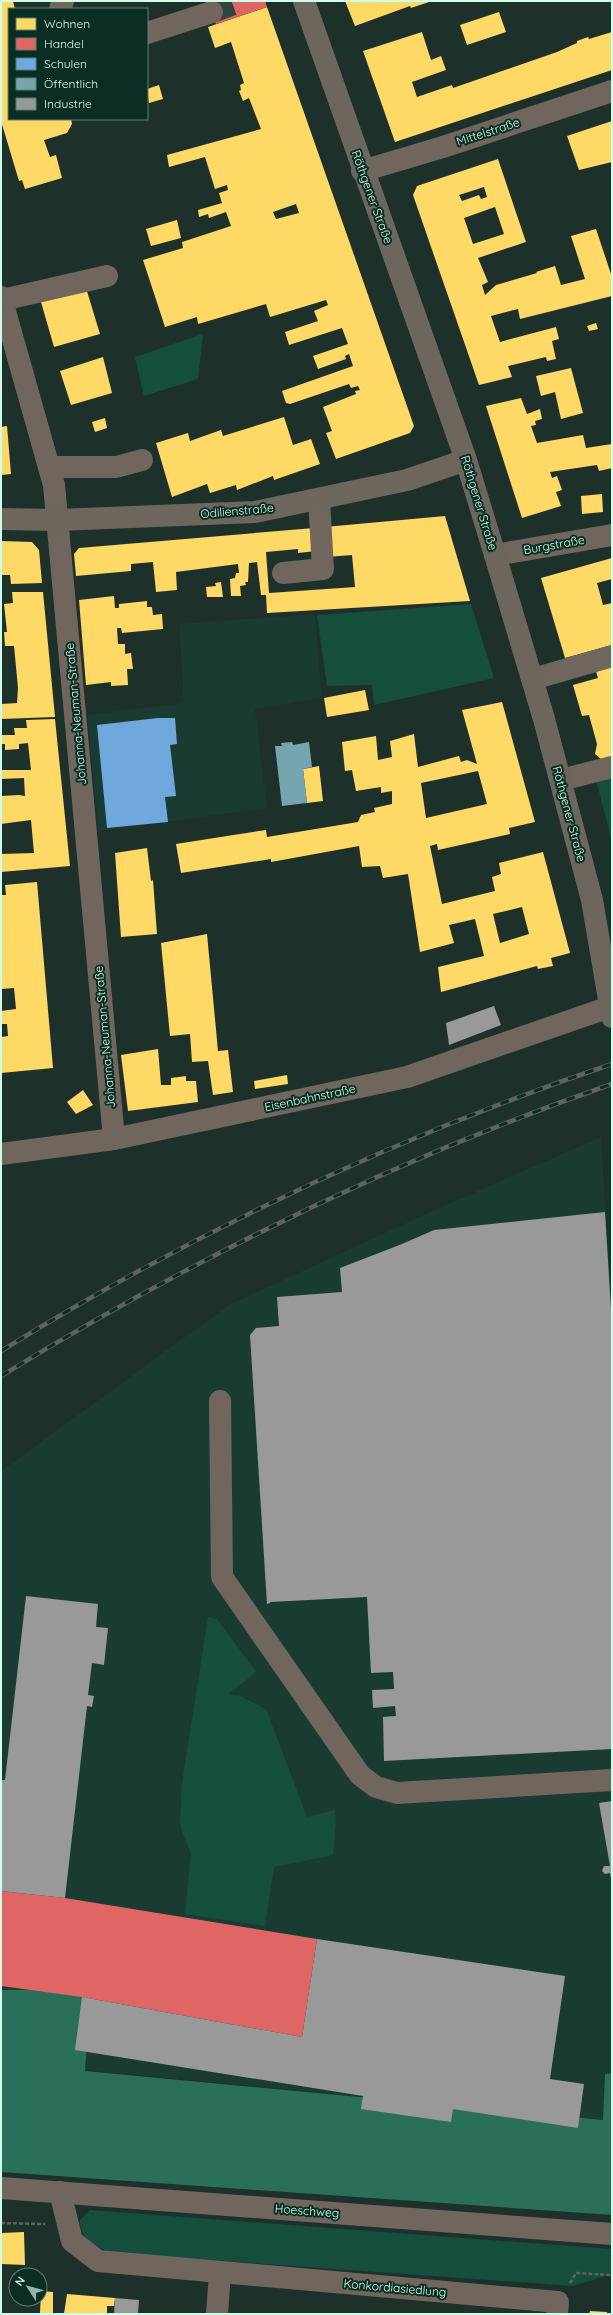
<svg xmlns="http://www.w3.org/2000/svg" width="613" height="2315" font-family="Quicksand,sans-serif">
	<rect width="100%" height="100%" fill="#1e302a"/>
	<g fill="#1a3b31">
		<path d="M315,614l7,84 -67,11 12,99 -168,23 -12,-116 97,-12 -5,-79z"/>
		<path d="M601,1137l11,175v761l-7,1 -1,46 -519,-50 6,-80h-90v-519l228,-166 210,-97z"/>
	</g>
	<g fill="#164e3e">
		<path d="M203,334l-5,45 -54,17 -9,-39z"/>
		<path d="M471,604l23,74 -120,27 -2,-20 -45,1 -10,-71z"/>
		<path d="M612,775v67l-16,-63z"/>
		<path d="M208,1617l9,2 39,53 -27,22 11,2 26,13 41,108 28,-7 1,12 -3,33 -59,12 -9,59 -80,-12 6,-61 -9,-21 -2,-12 2,-37z"/>
		<path d="M90,2210l522,39v25l-39,12 -462,-33c-16,-8 -31,-13 -31,-33z"/>
	</g>
	<path fill="#296f5a" d="M1,1990h90l-6,81 518,49 2,-46 7,-1v142l-611,-43z"/>
	<g fill="#ffd966" fill-rule="evenodd">
		<path d="M1,1h12l2,8h-6v110h62l1,5 -5,9 -23,7 6,17 6,-2 6,23 -37,11 -3,-9 -3,1 -18,-60z"/>
		<path d="M345,1l12,1 75,-1 -21,7 -1,-2 -55,20z"/>
		<path d="M267,7l147,419 -4,7 -74,26 -10,-26 6,-2 -9,-24 33,-13 -1,-3 5,-1 -2,-4 -7,2 -2,-4 -59,20 -4,-1 -4,-12 71,-25 -4,-12 -4,2 1,3 -28,10 -5,-13 35,-12 -6,-16 -53,17 -4,-13 33,-11 -4,-10 14,-6 -2,-5 -56,17 -4,-13 -68,20 -1,-7 -32,10 -22,-67 40,-12 -1,-6 49,-16 -5,-14 -17,6 -1,-4 -9,3 -1,-7 24,-7 -3,-10 9,-3 -1,-5 -12,4 -10,-32 -36,10 -2,-12 94,-26 -12,-31 -6,3 -4,-10 2,-1 -1,-5 4,-2 -13,-41 -16,6 -7,-21zM296,204l3,9 -23,6 -3,-7z"/>
		<path d="M499,12l7,20 -39,13 -7,-20z"/>
		<path d="M422,32l9,28 10,-4 5,14 -34,12 5,15 35,-12 1,3 104,-36 20,-9v-2l11,-4 1,2 23,-7v38l-217,72 -32,-91z"/>
		<path d="M159,85l4,14 -14,4 -2,-14z"/>
		<path d="M612,121v41l-33,8 -12,-34z"/>
		<path d="M498,159l28,83 -48,16 10,24 -6,3 3,10 11,-10 41,-12 -1,-1 19,-6 6,19 24,-6 -14,-43 25,-7 16,48v19l-92,23 -2,-10 -27,7 9,26 56,-15 3,12 -7,2 4,18 -9,2 -1,-4 -38,9 4,11 -33,8 -66,-190 4,-9zM484,187l3,10 -6,2 -2,-4 -17,6 -3,-6zM495,207l9,27 -31,10 -9,-26z"/>
		<path d="M177,220l4,18 -30,8 -5,-17z"/>
		<path d="M86,288l14,46 -46,13 -13,-45z"/>
		<path d="M596,323l2,6 -9,2 -2,-5z"/>
		<path d="M103,357l9,36 -41,12 -11,-34z"/>
		<path d="M571,368l12,45 -22,6 -6,-27 -14,4 -5,-20z"/>
		<path d="M521,398l6,16 13,-5 2,10 -7,2 1,4 -5,1 6,17 46,-8 3,13 26,-4v24l-13,3 -2,-6 -47,7 2,6 5,-2 5,14 -6,2 5,14 -39,12 -36,-112z"/>
		<path d="M284,417l9,28 18,-6 9,25 -46,16 -1,-4 -36,14 -1,-5 -26,8 -3,-9 -35,13 -16,-54 32,-10 2,8 31,-11 2,6z"/>
		<path d="M105,418l2,10 -12,4 -3,-10z"/>
		<path d="M7,426l4,48 -10,1v-48z"/>
		<path d="M602,494l1,18 -21,2 -1,-18z"/>
		<path d="M445,516l25,85 -203,12 -1,-18h-5l-4,-33 -8,1 -1,19h-3l1,3 -6,1 1,10h-10l-1,-17 5,-1 1,-5h3l-1,-9 -62,8 1,18 -21,2 -3,-30 -22,2v7l-55,5 -2,-22 5,-6 235,-20 2,23 -18,2v-4l-32,3 3,41 86,-6 -3,-32 -25,2 -2,-30z"/>
		<path d="M1,541l31,1 7,8 3,33 -31,1 -1,-9h-9z"/>
		<path d="M612,558v21l-15,4 6,22 9,-2v42l-47,13 -24,-80z"/>
		<path d="M221,582l2,15h-16l-1,-10 10,-1 -1,-3z"/>
		<path d="M12,592h31l12,125 -54,2v-15l16,-1 1,-15 -4,-42h-9l-1,-14h3l-3,-28 9,-1z"/>
		<path d="M114,596l1,12h4v-4l28,-3v6h5l1,8 9,-1 1,15 -41,4 -1,-5h-4l1,16h7v10l6,-1 2,16h-6l1,16 -17,1v-4l-25,3 -7,-85z"/>
		<path d="M612,663v94l-10,3 -7,-6 2,-10 -8,-29 -7,1 -9,-31 25,-7 -3,-10z"/>
		<path d="M365,690l4,20 -42,7 -3,-19z"/>
		<path d="M502,702l33,120 -26,6 1,6 -72,16 -1,-6 -7,2 12,58 53,-13 -3,-14 9,-3 -2,-11 44,-11 27,101 -19,5 2,8 -15,3 -1,-3 -96,26 -3,-25 46,-11 -9,-37 -26,6 5,18 -34,9 -12,-78 -25,4 -3,-12 -18,1 -3,-21 -88,16v-3l-90,14 -5,-29 90,-14 1,7 91,-15 3,-7 14,-3 -1,-4 18,-4v-13l-11,2v-6l-25,4 -4,-21 -7,1 -3,-29 34,-6 2,24 14,-3 -2,-16 24,-7 4,33 41,-11 2,6 6,-2 10,4 -15,-54zM478,771l9,33 -61,14 -5,-35zM522,907l7,27 -29,9 -7,-29z"/>
		<path d="M55,719l15,147 -69,6v-18l33,-1 -3,-33 -30,4v-28l18,-1 6,1 -1,-18 -23,1v-9h30l-3,-27 -9,1v5l-14,1v-6h-4v-9h14l-1,-7h13l-1,-8z"/>
		<path d="M319,766l4,35 -16,2 -4,-34z"/>
		<path d="M147,848l4,33 2,-1 4,54 -36,3 -6,-84z"/>
		<path d="M37,882l16,186 -52,5v-36l7,-1 -1,-12h-6v-13l15,-2 -2,-21 -13,1v-94h5l-1,-10z"/>
		<path d="M207,934l11,117 10,-1 5,42 -20,3 -5,-34 -16,1 -2,-28 -20,2 -9,-93z"/>
		<path d="M158,1049l3,36h10v-7l15,-2v5h10l2,21 -70,9 -7,-56z"/>
		<path d="M287,1075l1,9 -33,5 -1,-8z"/>
		<path d="M83,1090l10,15 -17,9 -9,-12z"/>
		<path d="M24,2232l1,33 -24,-1v-31z"/>
		<path d="M41,2291l12,1v22l-13,-1z"/>
		<path d="M67,2294l48,4 -1,8h-7v8h-43z"/>
		<path d="M590,2311l17,1v2h-18z"/>
	</g>
	<g fill="#e06666">
		<path d="M207,1h58l2,6 -51,17z"/>
		<path d="M1,1891l64,7 252,41 -15,98 -220,-40 -81,-11z"/>
	</g>
	<path fill="#6fa8dc" d="M158,718h17l2,26 -7,1 6,51 -11,1 3,25 -61,6 -10,-103z"/>
	<path fill="#76a5af" d="M292,742l1,3 16,-3 3,25 -9,2 4,34 -25,3 -7,-60h7l-1,-3z"/>
	<g fill="#999">
		<path d="M494,1006l7,19 -52,20 -3,-22z"/>
		<path d="M605,1212l7,113v424l-228,12 -1,-44 13,-1 -1,-10 -22,2 -1,-18 22,-1 -1,-17 -22,1 -4,-76 -97,5v1l-3,1 -17,-269 6,-7 23,-2 -2,-29 65,-5 -2,-24 62,-24 32,-14z"/>
		<path d="M26,1596l72,8 -2,23 12,1 -4,37 -12,-2 -4,32 6,1 -2,11 -5,-1 -22,192 -64,-7v-111h4z"/>
		<path d="M612,1801v77h-1l-1,-5 -5,1 -3,-3 2,-5h6l-11,-63z"/>
		<path d="M317,1939l248,37 -15,103 34,5 -6,44 -125,-19 -2,13 -90,-13 2,-13 -288,-46 7,-53 220,40z"/>
		<path d="M115,2298l24,2 -1,14h-24z"/>
	</g>
	<g fill="none" stroke-linecap="round" stroke-linejoin="round">
		<path stroke="#30453d" stroke-width="22" stroke-dasharray="22 11" stroke-linecap="butt" d="M212,12l30,-11"/>
		<g stroke="#60635d" stroke-width="2.5" stroke-dasharray="4 2" stroke-linecap="butt">
			<path d="M1,2223l44,1"/>
			<path d="M570,2283l6,-10 36,2"/>
		</g>
		<g stroke="#70665e" stroke-width="22">
			<path d="M60,9l3,-8"/>
			<path d="M147,33l65,-21"/>
			<path d="M362,171l81,-24 169,-56"/>
			<path d="M1,297l53,188 60,654"/>
			<path d="M2,300l105,-24"/>
			<path d="M50,467h66l26,-7"/>
			<path d="M495,555l117,-20"/>
			<path d="M283,573l40,-4 -4,-70"/>
			<path d="M533,679l79,-23"/>
			<path d="M561,780l51,-13"/>
			<path d="M1,1154l113,-15 293,-62 203,-70"/>
			<path d="M220,1401l2,176 138,198 16,12 21,6 215,-13"/>
			<path d="M1,2188l611,46"/>
			<path d="M60,2192l12,49 26,20 460,41 -1,12"/>
			<path d="M217,2314l3,-41"/>
		</g>
		<g stroke="#6c665d" stroke-width="22">
			<path d="M304,1l162,459 29,95 49,164 48,181 20,117"/>
			<path d="M1,519l57,1 197,-8 152,-32 59,-20"/>
		</g>
		<defs>
			<g id="rail">
				<path d="M1,1351c193,-119 396,-215 611,-287"/>
				<path d="M1,1376c193,-118 397,-218 611,-292"/>
			</g>
		</defs>
		<use href="#rail" stroke="#5e635d" stroke-width="4.5"/>
		<use href="#rail" stroke="#0c2d23" stroke-width="3" stroke-dasharray="9" stroke-linecap="butt"/>
	</g>
	<g text-anchor="middle" stroke-width="4" stroke-linejoin="round" paint-order="stroke">
		<g font-size="12" fill="#cffeeb" stroke="#0c2d23">
			<text transform="translate(488 132) rotate(-18)" y="4">Mittelstraße</text>
			<text transform="translate(372 197) rotate(70)" y="4">Röthgener Straße</text>
			<text transform="translate(479 503) rotate(73)" y="4">Röthgener Straße</text>
			<text transform="translate(237 511) rotate(-5)" y="4">Odilienstraße</text>
			<text transform="translate(554 545) rotate(-10)" y="4">Burgstraße</text>
			<text transform="translate(76 714) rotate(-95)" y="4">Johanna-Neuman-Straße</text>
			<text transform="translate(569 814) rotate(75)" y="4">Röthgener Straße</text>
			<text transform="translate(105 1037) rotate(-95)" y="4">Johanna-Neuman-Straße</text>
			<text transform="translate(310 1098) rotate(-12)" y="4">Eisenbahnstraße</text>
			<text transform="translate(307 2211) rotate(4)" y="4">Hoeschweg</text>
			<text transform="translate(395 2288) rotate(5)" y="4">Konkordiasiedlung</text>
		</g>
	</g>
	<rect width="613" height="2315" fill="none" stroke="#cffeeb" stroke-width="4"/>
	<rect x="8" y="8" width="140" height="112" fill="#0c2d23" stroke="#5a8173"/>
	<rect x="16" y="18" width="20" height="12" fill="#ffd966" stroke="#5a8173"/>
	<text x="44" y="28" font-size="12" fill="#cffeeb">Wohnen</text>
	<rect x="16" y="38" width="20" height="12" fill="#e06666" stroke="#5a8173"/>
	<text x="44" y="48" font-size="12" fill="#cffeeb">Handel</text>
	<rect x="16" y="58" width="20" height="12" fill="#6fa8dc" stroke="#5a8173"/>
	<text x="44" y="68" font-size="12" fill="#cffeeb">Schulen</text>
	<rect x="16" y="78" width="20" height="12" fill="#76a5af" stroke="#5a8173"/>
	<text x="44" y="88" font-size="12" fill="#cffeeb">Öffentlich</text>
	<rect x="16" y="98" width="20" height="12" fill="#999999" stroke="#5a8173"/>
	<text x="44" y="108" font-size="12" fill="#cffeeb">Industrie</text>
	<g transform="translate(28 2287) rotate(306)"><circle r="19" fill="#0c2d23" stroke="#5a8173"/>
	<path d="M0-3L7 15L0 10L-7 15Z" fill="#91b6a7"/>
	<text y="-6" font-size="11" font-weight="bold" text-anchor="middle" fill="#cffeeb">N</text>
	</g>
</svg>
